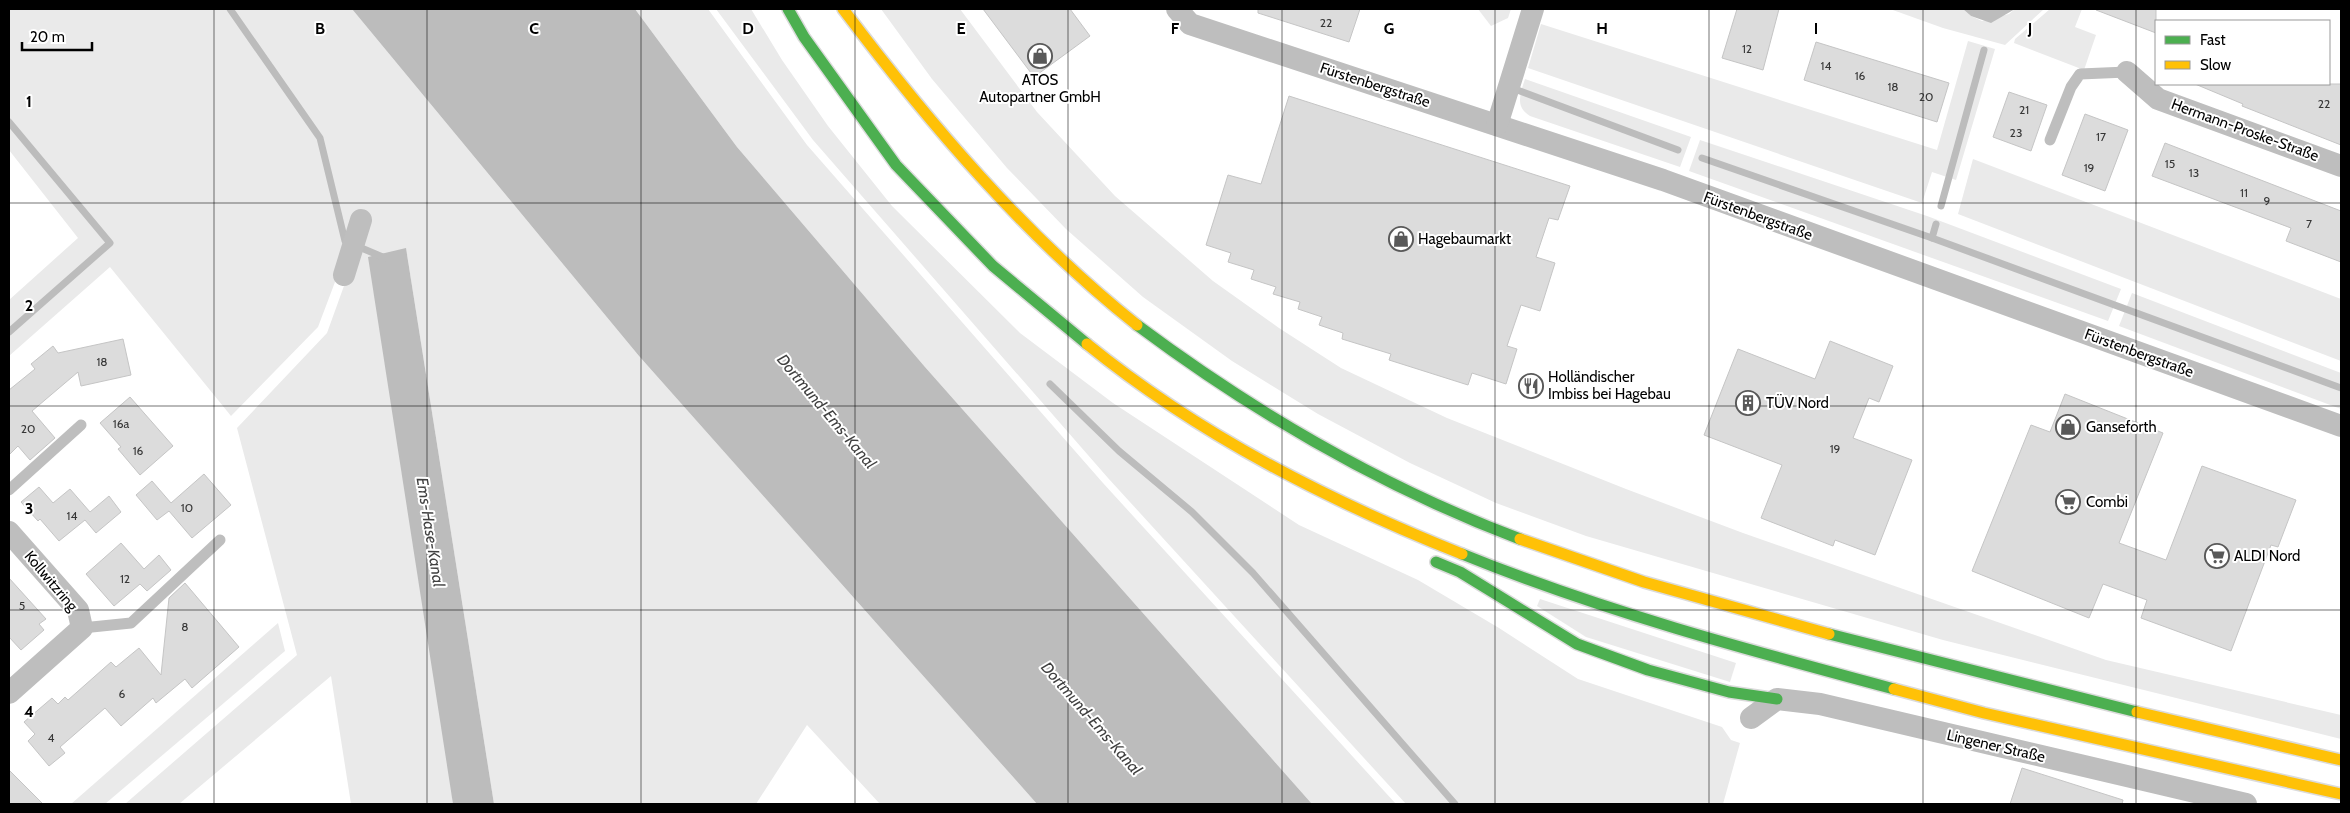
<svg xmlns="http://www.w3.org/2000/svg" width="2350" height="813" font-family="Cabin,sans-serif">
	<rect width="100%" height="100%" fill="#fff"/>
	<g fill="#eaeaea">
		<path d="M9,9h343l287,347 398,448h-157l-73,-79 -51,79h-262l-88,-556 47,556h-102l-20,-128 -152,128h-54l172,-149 -60,-227 90,-95 22,-61 -14,10 -17,45 -87,89 -121,-149 -101,89v-56l69,-62 -69,-88z"/>
		<path d="M635,9h73l99,136 296,338 293,321h-84l-387,-437 -188,-220z"/>
		<path d="M716,9h35l31,51 46,66 64,80 128,127 93,70 186,122 119,55 81,48 79,51 144,48 9,13 9,3 -17,61h-317l-298,-326 -295,-338z"/>
		<path d="M881,9h79l77,103 78,84 98,85 66,47 62,40 106,50 179,71 117,44 363,127 235,55v24l-398,-99 -357,-104 -90,-33 -86,-40 -92,-49 -86,-53 -89,-64 -77,-68 -59,-61 -75,-89z"/>
		<path d="M1478,9h33l-3,9 -17,8z"/>
		<path d="M1890,9h73l8,7 11,5 27,-7 6,-5h29l-39,36 -62,-17z"/>
		<path d="M2050,9h32l-7,18 21,8 -12,35 -70,-27 1,-4z"/>
		<path d="M1541,24l396,126 31,-109 27,8 -39,131 -24,-8 -10,31 -394,-135z"/>
		<path d="M1525,79l166,58 -11,30 -150,-51c-15,-9 -10,-22 -5,-37z"/>
		<path d="M1700,140l227,76 194,73 -13,32 -419,-150z"/>
		<path d="M1973,159l368,140v62l-383,-147z"/>
		<path d="M2132,293l209,80v36l-222,-83z"/>
		<path d="M1540,599l196,64 -6,19 -144,-45 -49,-31z"/>
		<path d="M278,623l7,28 -180,153h-34z"/>
	</g>
	<g fill="#bcbcbc">
		<path d="M352,9h283l102,138 188,220 387,437h-275l-398,-448z"/>
		<path d="M1963,9h52l-24,14 -20,-7z"/>
		<path d="M406,248l88,556h-41l-85,-547z"/>
	</g>
	<g fill="none" stroke-linecap="round" stroke-linejoin="round">
		<g stroke="#bcbcbc" stroke-width="7">
			<path d="M230,9l90,129 25,103 40,17"/>
			<path d="M1512,88l166,62"/>
			<path d="M9,122l101,121 -101,89"/>
			<path d="M1702,158l230,80"/>
			<path d="M1941,206l43,-156"/>
			<path d="M1936,224l-4,14 409,150"/>
			<path d="M1050,384l69,67 73,61 61,61 202,231"/>
		</g>
	</g>
	<g fill="#dcdcdc" stroke="#c5c5c5">
		<path d="M983,9h87l20,27 -56,41z"/>
		<path d="M1258,9h102l-11,33 -91,-29z"/>
		<path d="M1737,9h42l-16,61 -41,-12z"/>
		<path d="M2097,9h59v24l-60,-23z"/>
		<path d="M1816,42l133,41 -12,39 -133,-42z"/>
		<path d="M2195,84h146v61l-99,-39 1,-2z"/>
		<path d="M2009,92l38,13 -16,46 -38,-14z"/>
		<path d="M1289,96l281,90 -12,34 -9,-2 -13,39 19,6 -15,48 -19,-6 -14,41 10,3 -11,35 -34,-11 -4,12 -79,-25 2,-6 -49,-15 1,-6 -24,-8 3,-8 -24,-8 2,-7 -27,-8 3,-7 -25,-8 3,-9 -26,-8 3,-9 -25,-8 22,-70 33,9z"/>
		<path d="M2085,114l43,16 -23,61 -43,-16z"/>
		<path d="M2165,143l176,68v51l-55,-21 5,-13 -139,-52z"/>
		<path d="M123,339l8,36 -50,11 -3,-14 -46,39 23,27 -25,22 -12,-14 -9,9v-65l26,-21 -4,-5 22,-18 5,7z"/>
		<path d="M1830,341l63,25 -14,36 -10,-4 -16,40 59,22 -37,95 -40,-15 -2,6 -72,-28 21,-53 -78,-30 34,-86 77,30z"/>
		<path d="M2065,394l98,39 -44,110 47,17 36,-94 94,34 -18,47 -7,-2 -40,106 -90,-33 6,-18 -44,-16 -14,34 -117,-47 59,-146 19,7z"/>
		<path d="M130,397l43,49 -33,29 -22,-26 3,-2 -21,-24z"/>
		<path d="M204,474l27,31 -39,33 -23,-27 -12,9 -21,-25 16,-14 19,22z"/>
		<path d="M39,487l14,16 17,-14 20,23 19,-16 12,16 -25,21 -11,-13 -26,21 -19,-22 -2,2 -17,-19z"/>
		<path d="M121,543l23,26 15,-14 12,15 -24,21 -7,-7 -26,22 -28,-32z"/>
		<path d="M9,578l37,41 -7,5 5,6 -23,20 -12,-13z"/>
		<path d="M185,583l54,64 -47,41 -7,-9 -29,24 -3,-5 -32,28 -16,-18 -45,39 5,6 -16,13 -21,-25 7,-7 -11,-12 28,-24 6,6 7,-7 3,3 43,-38 5,5 23,-19 22,27 8,-77z"/>
		<path d="M2022,768l101,32 -1,4h-112z"/>
		<path d="M9,770l34,34h-34z"/>
	</g>
	<g fill="none" stroke-linecap="round" stroke-linejoin="round">
		<defs>
			<g id="fast">
				<path d="M788,9l16,28 92,128 97,101 94,78"/>
				<path d="M1137,325c118,88 245,162 383,214"/>
				<path d="M1462,554c140,57 286,96 432,135"/>
				<path d="M1436,562l24,10 117,72 71,26 81,22 48,7"/>
				<path d="M1829,634l308,78"/>
			</g>
			<g id="slow">
				<path d="M843,9c86,114 182,227 294,316"/>
				<path d="M1087,344c112,91 242,157 375,210"/>
				<path d="M1520,539l124,43 185,52"/>
				<path d="M1894,689l90,24 357,81"/>
				<path d="M2137,712l204,48"/>
			</g>
		</defs>
		<use href="#fast" stroke="#dbdbdb" stroke-width="14"/>
		<use href="#slow" stroke="#dbdbdb" stroke-width="14"/>
		<g stroke="#bebebe" stroke-width="11">
			<path d="M2050,140l21,-53 9,-13 47,-2"/>
			<path d="M9,490l72,-65"/>
			<path d="M82,628l49,-5 89,-83"/>
		</g>
		<g stroke="#bebebe" stroke-width="22">
			<path d="M1177,9l13,15 473,156 678,246"/>
			<path d="M2127,72l31,27 183,67"/>
			<path d="M1497,125l36,-116"/>
			<path d="M344,275l17,-55"/>
			<path d="M9,532l69,78 4,18 -73,65"/>
			<path d="M1751,718l26,-19 43,5 426,100"/>
		</g>
		<use href="#fast" stroke="#4caf50" stroke-width="11"/>
		<use href="#slow" stroke="#ffc107" stroke-width="11"/>
	</g>
	<path fill="none" stroke="#000" stroke-width="1" stroke-opacity="0.55" d="M214,9v795M427,9v795M641,9v795M855,9v795M1068,9v795M1282,9v795M1495,9v795M1709,9v795M1923,9v795M2136,9v795M9,203h2332M9,406h2332M9,610h2332"/>
	<defs>
		<symbol id="shop-ring" viewBox="-11 -11 22 22"><circle r="9.5" fill="#fff" stroke="#595959" stroke-width="1.5"/><path d="M-5-2.5h2.3a2.7 3.5 0 0 1 5.4 0H5L5.5 6h-11ZM-1.5-2.5h3a1.5 2.3 0 0 0-3 0Z" fill="#595959"/></symbol>
		<symbol id="restaurant-ring" viewBox="-11 -11 22 22"><circle r="9.5" fill="#fff" stroke="#595959" stroke-width="1.5"/><path d="M-5-6h1v4h1v-4h1v4h1v-4h1v5L-1.5 .5V6h-2V.5L-5-1ZM5-6V6H3V1.5H1.5Q1.5-4 5-6Z" fill="#595959"/></symbol>
		<symbol id="building-ring" viewBox="-11 -11 22 22"><circle r="9.5" fill="#fff" stroke="#595959" stroke-width="1.5"/><path d="M-4-6H4V6H1V3H-1V6H-4ZM-2.5-4.3h1.7v1.8h-1.7ZM.8-4.3h1.7v1.8H.8ZM-2.5-1h1.7V.8h-1.7ZM.8-1h1.7V.8H.8Z" fill="#595959"/></symbol>
		<symbol id="supermarket-ring" viewBox="-11 -11 22 22"><circle r="9.5" fill="#fff" stroke="#595959" stroke-width="1.5"/><path d="M-6-5.5h2.5l.6 2H6L4.5 2H-2.5L-4.4-4H-6ZM-1.5 3.2a1.3 1.3 0 1 0 .1 0ZM3 3.2a1.3 1.3 0 1 0 .1 0Z" fill="#595959"/></symbol>
	</defs>
	<g fill-rule="evenodd">
		<use href="#shop-ring" x="1026" y="42" width="28" height="28"/>
		<use href="#shop-ring" x="1387" y="225" width="28" height="28"/>
		<use href="#restaurant-ring" x="1517" y="372" width="28" height="28"/>
		<use href="#building-ring" x="1734" y="389" width="28" height="28"/>
		<use href="#shop-ring" x="2054" y="413" width="28" height="28"/>
		<use href="#supermarket-ring" x="2054" y="488" width="28" height="28"/>
		<use href="#supermarket-ring" x="2203" y="542" width="28" height="28"/>
	</g>
	<g text-anchor="middle" stroke-width="4" stroke-linejoin="round" paint-order="stroke">
		<g font-size="12" fill="#373737">
			<text x="1326" y="27">22</text>
			<text x="1747" y="53">12</text>
			<text x="1826" y="70">14</text>
			<text x="1860" y="80">16</text>
			<text x="1893" y="91">18</text>
			<text x="1926" y="101">20</text>
			<text x="2324" y="108">22</text>
			<text x="2024" y="114">21</text>
			<text x="2016" y="137">23</text>
			<text x="2101" y="141">17</text>
			<text x="2170" y="168">15</text>
			<text x="2089" y="172">19</text>
			<text x="2194" y="177">13</text>
			<text x="2244" y="197">11</text>
			<text x="2267" y="205">9</text>
			<text x="2309" y="228">7</text>
			<text x="102" y="366">18</text>
			<text x="121" y="428">16a</text>
			<text x="28" y="433">20</text>
			<text x="1835" y="453">19</text>
			<text x="138" y="455">16</text>
			<text x="187" y="512">10</text>
			<text x="72" y="520">14</text>
			<text x="125" y="583">12</text>
			<text x="22" y="610">5</text>
			<text x="185" y="631">8</text>
			<text x="122" y="698">6</text>
			<text x="51" y="742">4</text>
		</g>
		<g font-size="15" fill="#000" stroke="#fff" text-anchor="start">
			<text x="1040" y="85" text-anchor="middle">ATOS<tspan x="1040" dy="17">Autopartner GmbH</tspan></text>
			<text x="1418" y="244">Hagebaumarkt</text>
			<text x="1548" y="382">Holländischer<tspan x="1548" dy="17">Imbiss bei Hagebau</tspan></text>
			<text x="1766" y="408">TÜV Nord</text>
			<text x="2086" y="432">Ganseforth</text>
			<text x="2086" y="507">Combi</text>
			<text x="2234" y="561">ALDI Nord</text>
		</g>
		<g font-size="15" fill="#000" stroke="#fff">
			<text transform="translate(1375 85) rotate(18)" y="5">Fürstenbergstraße</text>
			<text transform="translate(2245 130) rotate(20)" y="5">Hermann-Proske-Straße</text>
			<text transform="translate(1758 216) rotate(20)" y="5">Fürstenbergstraße</text>
			<text transform="translate(2139 353) rotate(20)" y="5">Fürstenbergstraße</text>
			<text transform="translate(51 581) rotate(50)" y="5">Kollwitzring</text>
			<text transform="translate(1996 746) rotate(13)" y="5">Lingener Straße</text>
		</g>
		<g font-size="16" font-style="italic" fill="#404040" stroke="#fff">
			<text transform="translate(827 411) rotate(50)" y="6">Dortmund-Ems-Kanal</text>
			<text transform="translate(431 532) rotate(81)" y="6">Ems-Hase-Kanal</text>
			<text transform="translate(1092 718) rotate(49)" y="6">Dortmund-Ems-Kanal</text>
		</g>
	</g>
	<g font-size="16" text-anchor="middle" font-weight="bold" fill="#000" stroke="#fff" stroke-width="4" stroke-linejoin="round" paint-order="stroke">
		<text x="320" y="34">B</text>
		<text x="534" y="34">C</text>
		<text x="748" y="34">D</text>
		<text x="961" y="34">E</text>
		<text x="1175" y="34">F</text>
		<text x="1389" y="34">G</text>
		<text x="1602" y="34">H</text>
		<text x="1816" y="34">I</text>
		<text x="2030" y="34">J</text>
		<text x="29" y="107">1</text>
		<text x="29" y="311">2</text>
		<text x="29" y="514">3</text>
		<text x="29" y="717">4</text>
	</g>
	<rect width="2350" height="813" fill="none" stroke="#000000" stroke-width="20"/>
	<rect x="2155" y="20" width="175" height="65" fill="#ffffff" stroke="#999999"/>
	<rect x="2165" y="36" width="25" height="8" fill="#4caf50" stroke="#999999"/>
	<text x="2200" y="45" font-size="15" fill="#000000">Fast</text>
	<rect x="2165" y="61" width="25" height="8" fill="#ffc107" stroke="#999999"/>
	<text x="2200" y="70" font-size="15" fill="#000000">Slow</text>
	<path d="M22 42v8h70v-8" fill="none" stroke="#000000" stroke-width="2.5"/>
	<text x="30" y="42" font-size="15" fill="#000000" stroke="#ffffff" stroke-width="4" paint-order="stroke">20 m</text>
</svg>
